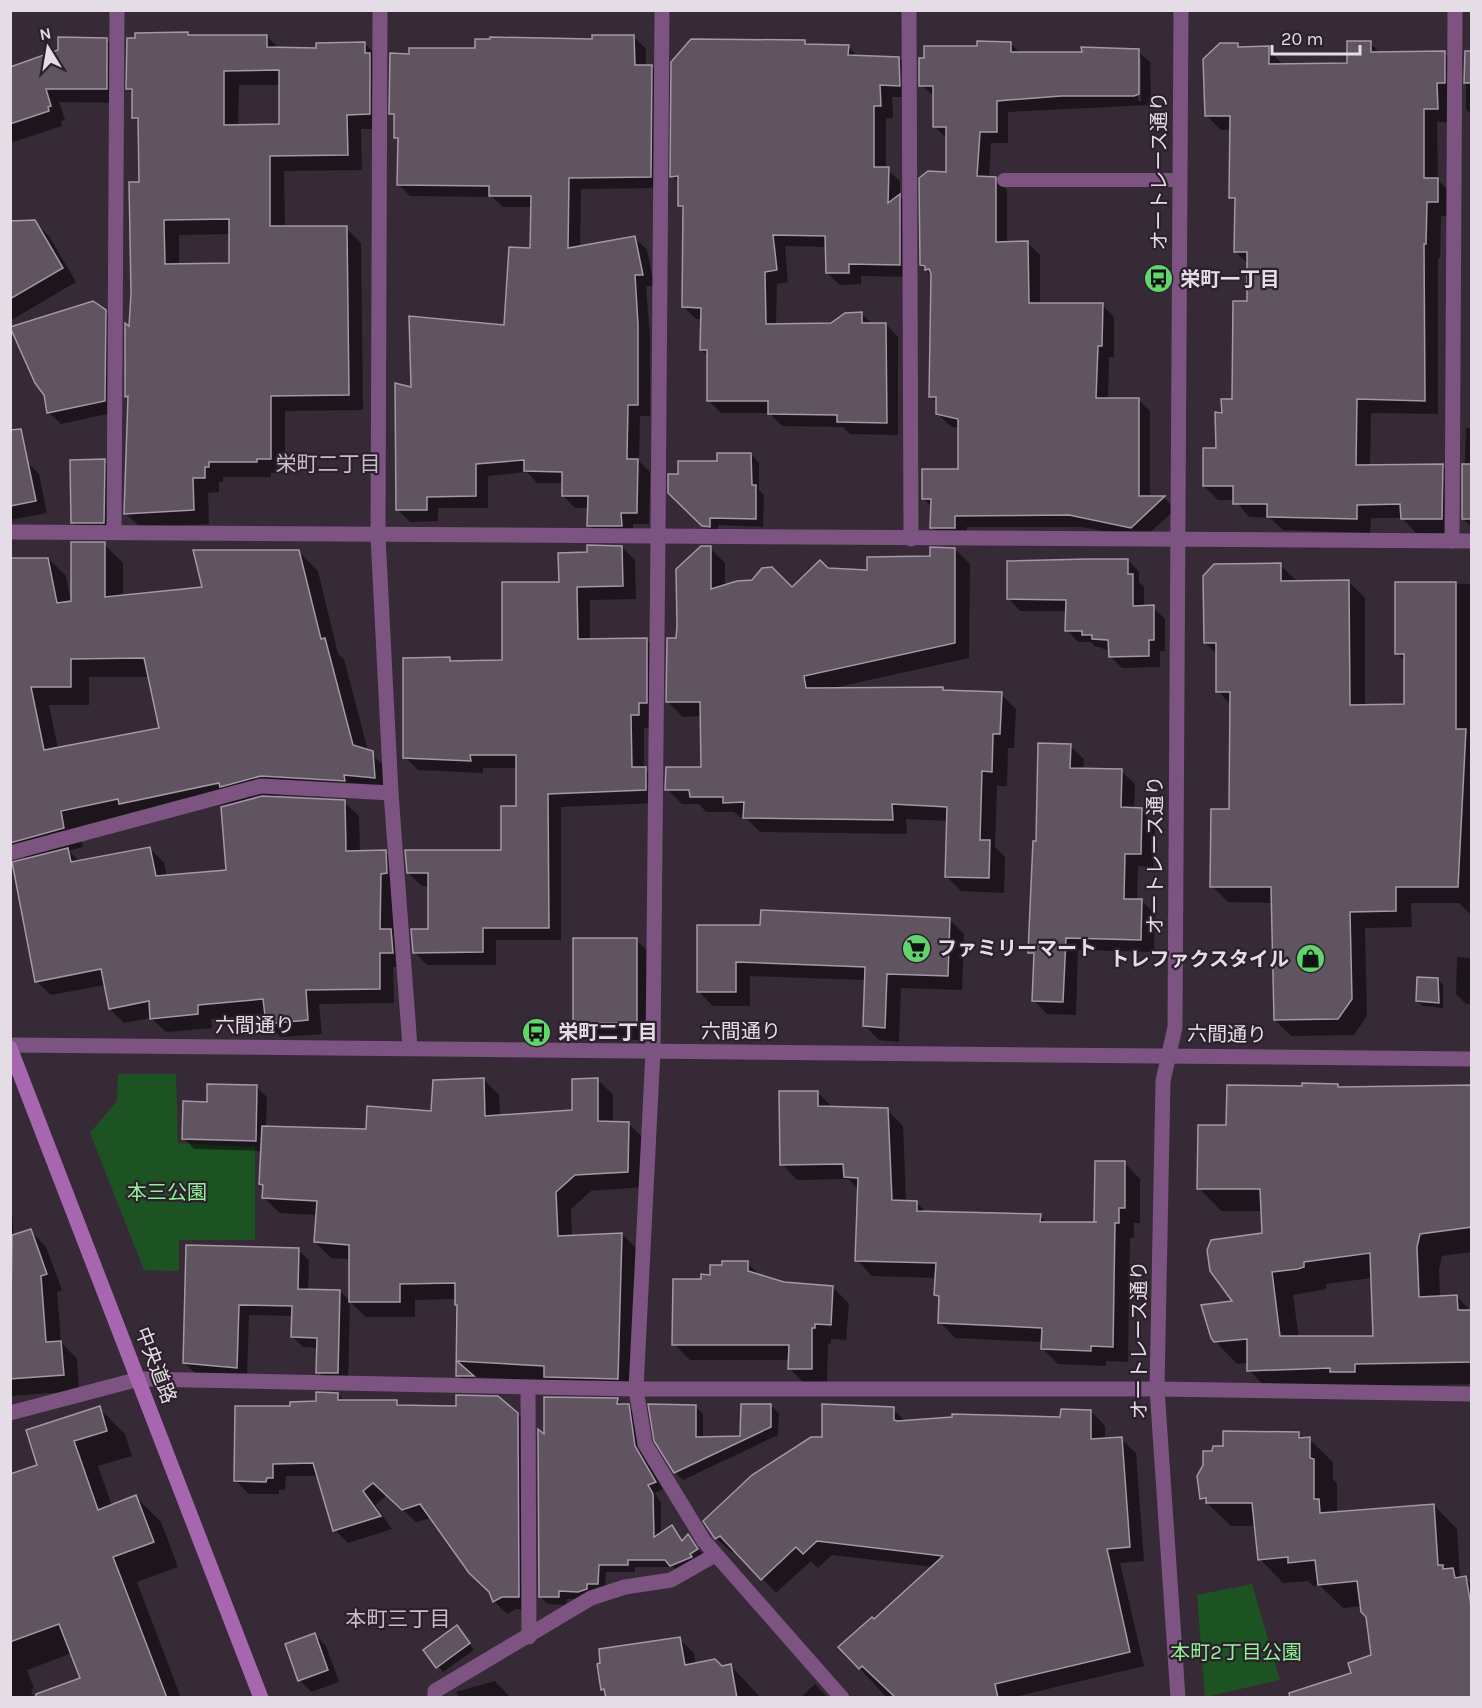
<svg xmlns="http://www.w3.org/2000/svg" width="1482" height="1708" font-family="Karla,'Noto Sans JP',sans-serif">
	<rect width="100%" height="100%" fill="#352a36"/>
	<g fill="#1d5323">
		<path d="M118,1074h58l2,69 77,4v93h-76v31l-35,-1 -54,-137 27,-32z"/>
		<path d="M1252,1584l28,96 -75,17 -8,-102z"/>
	</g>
	<g fill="#0007" fill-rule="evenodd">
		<path d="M136,34l131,2 12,13 39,1 46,-7 15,15 5,71h-23l1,41 -78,1 1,57h61l15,15 2,167 -78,1v62h-14v4h-48v5h-4v10l-11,1 1,31 -68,4 -16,-15 4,-114 -3,-3 14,-212v-60l-7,-7v-23l-5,-5zM239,85h42l-1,41h-42zM231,234v30l-52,2v-31z"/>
		<path d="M634,37l12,12v17h5l12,12 -1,110 -81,1 -1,59 55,-10 12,12 7,36h-8l4,51v79h-10l-1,45 11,11 -1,52h-16v13h-32l-12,-12v-17h-14l-12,-12v-13h-26l-10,-11 -39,4v32h-50v13l-28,1 -12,-12 107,-183 26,-77 1,-43h-29l-11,-10 -82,-1 -12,-12 1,-43 -4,-4v-19l-4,-5 19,-58z"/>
		<path d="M106,40l15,14 -1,49 -61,-1 6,18 -4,1 1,5 -52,17v-75z"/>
		<path d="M804,42l4,4h40l10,11 41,1 12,12v27h-19l1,21h-7v50l14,13v15l11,11 1,70 -51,-1v8l-21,1 -13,-12v-26l-42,-1 3,36 -11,2 -1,40h55l30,-11 11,11h14l12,13v98l-48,-1 -7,-7 -61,-1 -13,-13h-48l-12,-12v-44l-8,-7 1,-31h-6l-12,-12 1,-96 -6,-6 1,-22 -8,-7z"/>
		<path d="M1010,43l11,11h62v-6h51l16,14 1,43 -143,7v31h-17l-2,35h6l12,12v53h21l12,12v50h62l12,12v40h-5l-1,43 30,-1 12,12v86l14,1 12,11 -33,30 -61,-12h-115v12h-23l-12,-12v-20l-9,-9 37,-27 -1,-43 -9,-2 -12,-12v-10l-8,-8 2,-120 -11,-11 26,-92 -1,-35 -12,-12 1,-29 -14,-12 58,-37zM1138,58h3v43h-3z"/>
		<path d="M1370,43l11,11 63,-1 15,14 -1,56 -21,-1 1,58 14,14v22h-11l-1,42h-2v156l-67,-1 -1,53 72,-1 14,15v53h-40l-14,-15h-31l-1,15 -87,-3 -13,-12 -21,-1 -14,-17h-17l-14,-14 13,-37 6,-35 10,-13 15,-98v-39l-13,-13 1,-48 -5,-5v-68h-10l-14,-14 30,-71 4,4 27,-1 15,17 66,-1z"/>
		<path d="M1471,48h1v67l-6,-6v-56h5z"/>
		<path d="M10,222h25l14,14 27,46 -63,37 -3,-2z"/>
		<path d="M105,311l12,12 -1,89 -55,12 -12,-11z"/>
		<path d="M1466,428h6v99l-9,-8z"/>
		<path d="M751,454l8,9v27l5,5 -1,32 -45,-2v9h-6l-42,-42 10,-17z"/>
		<path d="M104,461l11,11 -1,61h-31l-11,-11z"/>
		<path d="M28,463l11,11 8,39 -37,7v-47z"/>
		<path d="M104,544l19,19v33l80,-8 96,-36 19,19 20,83 6,5 24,92 23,21 2,24 -30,-3v6l-84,-4 -9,2 74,5 15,14 1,36h25l14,14 8,101h-14l1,36 -75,1 3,30 -41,3 -14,-14 -1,-9 -55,5 1,9 -46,4 -15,-14 -27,5 -14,-14 -5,-24 -54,10 -15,-14 -9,-121 -6,-6 -11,-3v-294h37l19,19 5,26zM89,677h60l11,52 -102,20 -9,-44h40zM230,803l-2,69 -61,5 -3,-14 -14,-15 -70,14 -11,-11 14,-4 -4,-17 60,-8z"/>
		<path d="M622,547l13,13 1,39 -46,1v40h57l13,13 -8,74 -8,1v41l15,13 -1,21 -97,4v133h-65v25h-69l-13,-13 15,-21v-45h-7l-14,-13 95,-21 15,-44 -1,-40h-34v5l-65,-3 -13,-13 44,-99 4,4h51l56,-78 28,-30z"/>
		<path d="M710,548l15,15v23l67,3 35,-20 41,2 63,-14 24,-8 15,15 -1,94 -136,30 109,1 3,2 56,3 15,15 -2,39h-6l-1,38h-10l-2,61 10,10 -1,36 -43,-2 -15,-15 2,-55 -42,-2 1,15 -147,-2 -15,-15h-5l-6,-5h-28l-7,-8h-17l-15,-15 36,-21 -2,-52 -18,1 -15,-15 9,-63z"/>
		<path d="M1128,560l11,12v10l5,5v20h9l12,12v32h-5v16l-38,1 -12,-12v-5l-15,-5 -4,-4h-13l-11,-12v-19h-47l-11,-12z"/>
		<path d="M1280,565l17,16 52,1 16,16v108l40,-1 1,-43 -9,-9 -1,-70 76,1v332l-13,-13h-48l1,24 -47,1 2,88 -13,19 -63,1 -16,-16 -2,-117 -45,-1 -16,-16 19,-75v-106l-13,-14v-36l-13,-12z"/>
		<path d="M1070,746l14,13 -1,11 38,1 14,13 -1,25h7l14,14 -1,44 -16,-1 -1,35h5l13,13 -1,38 -76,-2 -2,65 -29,-1 -13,-14 2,-42 -6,-6 7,-110z"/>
		<path d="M949,919l15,15 -2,56 -61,-2 -2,54 -20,-2 -14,-14 1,-46 -116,-4v30h-37l-15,-15 64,-64z"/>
		<path d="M636,940l18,17v83h-62l-18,-18z"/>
		<path d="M1457,957l15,1v46h-6l-10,-10z"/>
		<path d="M1438,979l5,6v23l-20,-2 -6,-5z"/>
		<path d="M483,1079l16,16 1,21 74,-4 23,-33 16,16v28l16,1 16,16 -1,47 -53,4 -20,18 1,28 50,-3 16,16 -4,144 -85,-13 -76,-4 15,14h-14l-16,-16 1,-68 -3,-8 -41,1v17h-49l-16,-15 -2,81h-19l-11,-11v-24l-15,-1 -11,-11 1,-20 -44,-1 -2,63 -52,-5 -11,-11 4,-116 110,4 11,10 -1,31h32l10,10v-42l-19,-1 -16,-16 2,-27 -37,-2 -16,-15v-11l-3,-3 1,-33 -68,-2 -10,-11 24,-35 49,-16 10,10 -1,31 101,2 65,-18z"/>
		<path d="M1337,1086l3,2 132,-1v165l-30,4 -3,14 1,27h17l15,15v72l-96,2 -105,7 -22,-23v-7l-12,1 -22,-23 20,-39 -24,-31 -4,-14 5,-15 51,-8 -1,-23h-41l-22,-23 29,-61 76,-40zM1372,1278l2,60h-75l-6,-43 33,-6v-5z"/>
		<path d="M817,1092l16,16 54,2 16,16 3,76h10l11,11 113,3 7,7h51l27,-60 15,16v44h-6v15h-4l-2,124 -22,-1v5l-48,-2 -16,-16v-6l-87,-4 -15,-16 1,-23 -5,-4 1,-17 -65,-2 -15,-16 2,-70 -11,-11 -51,1 -15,-16z"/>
		<path d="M10,1194l4,42 16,-6 16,17 16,43 -5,2 4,50 16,17 2,32 -69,5z"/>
		<path d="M747,1263l15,14 22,7 49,3 16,17 -3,36 -15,-1v5l-3,-1 -1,42h-21l-16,-16v-9h-100l-16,-16 28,-64z"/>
		<path d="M338,1394l7,8h51l5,5 116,7 14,13 1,183 -16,-1 -9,5 -13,-13 -3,-9 -60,-74 -15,4 -29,-27 -12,10 17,24 -44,14 -13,-13 -17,-54h-32l-1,14h-6v4h-30l-14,-14 57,-72 25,-5z"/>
		<path d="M617,1400l19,13 7,42 20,34 -8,4 6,10v31l11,-7 11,14 5,-5 17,21 -26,16 -6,-6h-38v5h-29l-1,19 -18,8h-20l-1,6 -18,-1 -8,-7 5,-160z"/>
		<path d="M695,1406l8,8v24h39l29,-32 8,7 -1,22 -95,45 -8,-8z"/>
		<path d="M100,1409l25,25 7,22 -34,10 14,40 24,-9 25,25 17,45 -41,15 44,116h-100l1,-19 -10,-26 -45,17 7,18 -3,2 3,8h-24v-222l29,-10z"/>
		<path d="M893,1409l13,13 156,-3 29,-8 14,15v14l16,-1 15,14 8,108 -24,2 24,103 -134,32h-123l-47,-51 34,-26 59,-54 -101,-12 -14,13 -7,-7 -35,32 -41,-43 -4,2 -15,-14 107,-99z"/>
		<path d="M1298,1433l6,6h5l24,23v17l4,5v29l97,-8 23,24 3,48 12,7v114h-157l38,-24 20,-18 -5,-40 -6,-10 -19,2 -24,-23 -6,1 -5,-5 -25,2 -23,-24 -4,-33h-25l-29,-28 12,-45 10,-6z"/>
		<path d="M457,1627l17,23 -31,22 -18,-22z"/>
		<path d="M315,1635l11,11 13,36 -28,10 -11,-12z"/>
		<path d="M679,1639l15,14 2,12 35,1 30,32h-155l-8,-33z"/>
		<path d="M495,1681l16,17h-51l-4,-6z"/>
		<path d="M815,1684l13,14h-28z"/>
	</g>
	<g fill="#605461" stroke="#a597a6" stroke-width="1.5" fill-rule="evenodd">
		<path d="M188,32v3h79v12l49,1v-5l49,-1v11h5v61l-23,1 1,40 -78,1v70h77l2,169 -78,1v63h-14v3h-48v5h-4v11h-12l1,32 -70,4 4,-118 -3,1v-74l4,3 2,-32 -2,-112h10l-1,-64h-6v-29h-6l1,-51h8v-5zM279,70v54l-55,1v-54zM229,219v44l-64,1 -1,-44z"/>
		<path d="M592,35h42l1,30h17l-1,112 -82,1 -1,70 67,-12 8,39h-8l3,49v81h-10l-1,54h11l-1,54h-16l1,13h-35l1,-30h-26v-24l-38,-1v-11l-48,4v32l-49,1v13h-31l-1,-127 16,4 -2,-71 95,9 5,-78 21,1 1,-52h-42v-10l-92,-1 1,-47h-4v-24h-5l1,-61 19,1v-6h66v-9h15v-2l102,2z"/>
		<path d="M58,37l49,1v51h-61l5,17 -3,1 1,4 -39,13v-57l48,-17z"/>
		<path d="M691,39l114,1v4l44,1 -1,10 51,2 1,29 -20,-1 1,21h-7v61h15l-1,36 12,-9v71l-51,-1v9h-23l-1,-37 -52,-1 4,35 -12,2 1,52 65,-1 14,-10 17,-1v11h24l1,100 -50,-1v-7l-69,-1v-13h-61v-51h-7l1,-42 -19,-1 1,-101h-5v-30l-8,1 1,-115z"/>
		<path d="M977,41l34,1v10h71l-1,-5 58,2v45l-5,2h-73l-64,5v31h-17l-3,44 19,1v65l32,-1 1,62h74l-1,43h-4l-2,52h43v98h26l-34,32 -62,-13 -114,1v12h-25l1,-29h-9v-30h36v-50l-22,-5v-17h-7l2,-123 -2,-5 -4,1v-4l-5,-1 -1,-87 9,-7 18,1v-45h-13v-41h-14v-28h5v-12h53z"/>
		<path d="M1347,41h24v11l74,-1v32h-8l1,26h-14v69h14v24h-11l-1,42h-2l1,157 -68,-2 -1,66 87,-1 -1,55h-41l-1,-15 -43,1v14l-90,-2v-13h-34v-18h-30v-38h13l-1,-36 7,1 -1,-14h11l1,-98h14v-49h-13l1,-54h-6l1,-82h-25l-2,-57 17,-16h18v4l31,-1v18l78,-1z"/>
		<path d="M1465,51h7v32h-8z"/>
		<path d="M35,220l28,48 -53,31v-78z"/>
		<path d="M93,301l13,9 -1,91 -58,12 -3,-18 -9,-12 -25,-56z"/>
		<path d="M21,429l15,72 -26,5v-76z"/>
		<path d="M717,453h34l1,32h4v34l-46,-1v9l-8,-1 -34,-33v-19h10v-13h39z"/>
		<path d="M105,459l-1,64h-33l-1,-63z"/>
		<rect x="1462" y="464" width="10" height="55"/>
		<path d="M71,542h34v55l97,-10 -9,-37h106l22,89 4,-1 28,107 20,6 2,27 -31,-3 1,6 -84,-5 -41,11 -1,-4 -100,21 -1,-5 -57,12 3,17 -54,15v-285h38l9,45 14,-2zM144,658l15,70 -115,22 -13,-63h40v-28z"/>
		<path d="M587,545l35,1 1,40 -46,1 1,52 69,-1v65h-8v12h-8l1,52h14v23l-98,4 1,134h-66v24l-70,1 -2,-24h17v-56h-21l-2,-23h96v-44h15v-51h-46l1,6 -68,-3v-100l47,-1v4l52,-1v-78h57l-1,-29 29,-1z"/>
		<path d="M701,546h10v43l26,-8 15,-1 10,-12 10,-1 20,20 28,-27 8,8 39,2v-13l63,-1v-9l25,1v95l-151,33 2,12 137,-1v3l59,2 -2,42h-7l-1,38 -10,-1 -2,69h10l-1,38 -44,-1 2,-70 -55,-3 1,16 -150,-2 1,-16 -21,1v-6h-33l-1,-7h-24l1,-23h35l-1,-65h-34l1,-64h9l1,-12 -1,-57z"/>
		<path d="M1088,559h40v15h5v32l21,-1v35h-5v16l-40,1 -1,-17 -16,-1v-4h-10v-4h-17l1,-31 -59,-1v-38z"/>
		<path d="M1281,563v18l68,-1 1,125 54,-1v-50h-9v-72h61v147h10l-8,158h-62v24l-46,1 2,87 -14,20 -64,1 -3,-133h-61l1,-78h18l1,-117h-14v-49h-12l-1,-67 11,-12z"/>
		<path d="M1038,743l33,1 -1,24 52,1 -1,38 21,1 -1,46h-16l-1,45h18l-1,41 -75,-2 -3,64 -31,-1 2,-48h-6l5,-112h3z"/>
		<path d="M262,796l83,4 1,51 40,-1 1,23 -6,1 -1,55h11l2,24h-13v36l-74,1 2,30 -42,4 -3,-25 -65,6v9l-48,5 -1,-18 -40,8 -8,-40 -66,13 -23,-120 56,-14 3,14 79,-15 6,29 70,-6 -5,-63z"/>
		<path d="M761,910l189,8 -2,58 -61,-2 -2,54 -22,-2 2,-59 -129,-5v30h-39v-67h63z"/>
		<rect x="573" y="938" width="64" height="85"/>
		<path d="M1417,977l21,1 1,25 -23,-2z"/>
		<path d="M484,1078l1,38 87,-6v-31l26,-1v43l31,1 -1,50 -53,3 -19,17 2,44 64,-3 -4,146 -74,-2v-11l-87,-5 17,15h-18l1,-71h-2v-22l-55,1v18h-51v-57l-35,-3 3,-41 -55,-3 1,-13 -4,-1 3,-58 104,3 1,-23 64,5 2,-31z"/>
		<path d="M1302,1083l36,1v3l134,-2v142l-52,7 -3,13 2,50 38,-2 1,15h14v52l-117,2v8h-25v-4l-83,3v-32l-33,3 -3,-4 -10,-33 31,-4 -22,-30 -3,-21 4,-10 51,-7 -2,-44h-63l1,-64h28l1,-40 75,1zM1370,1253l3,83h-93l-8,-64 26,-3 6,-2v-5z"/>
		<path d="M207,1084l50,1 -1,56 -74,-2 1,-38 24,1z"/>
		<path d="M779,1091h39v15l70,2 4,92 25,1v10l124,3 -1,8h57h-3l1,-61h30v47h-6v15h-4l-2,124 -22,-1v5l-50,-2 1,-21 -104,-5 1,-27 -5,-1 2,-32 -81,-2 3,-83 -14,-1 -1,-13 -63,1z"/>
		<path d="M31,1229l16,45 -6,2 5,66 15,-1 3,34 -54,4 2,-144z"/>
		<path d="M186,1245l113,3 -1,41 42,1 -2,83h-22l1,-35 -26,-1 1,-31 -53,-1 -2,63 -54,-5z"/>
		<path d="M722,1261h26v10l36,11 49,4 -2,39 -16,-1v4h-3v41h-24l1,-24h-117l1,-66h28v-5l9,1v-10h12z"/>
		<path d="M316,1392l22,1v7h59v5l59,1v-11l42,1 20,17 1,184h-17l-9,5 -4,-10 -20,-19 -49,-69 -18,6 -29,-27 -10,8 18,25 -48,15 -20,-68 -40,1v14h-6l-1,4 -32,-1 1,-75h55v-4l26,-1z"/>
		<path d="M544,1397l74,1 -1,6h12l6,42 21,36 -8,3 5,9 1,43 18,-12 10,16 6,-7 10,15 -8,5 2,3 -22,9 -5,-6h-37v5h-29l-1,19h-11v5l-9,3 -19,-1v6h-20l-1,-168 6,5z"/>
		<path d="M648,1404l48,1v32l44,-1 1,-32h30v23l-97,46 -20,-32z"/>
		<path d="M822,1404l72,3v13l3,1 55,-4v-3l108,3 1,-8 30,1v29l31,-2 8,110 -23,2 23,103 -135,32 3,14h-102l-34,-32 -3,3 -21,-22 34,-30 2,2 69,-63 -126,-15 -14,13 -7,-7 -35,33 -41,-44 -5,3 -12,-18 49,-46 59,-38h11z"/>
		<path d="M100,1406l7,25 -33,10 24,69 38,-15 18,47 -41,15 54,141h-131v-4l44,-16 -21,-54 -49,18v-168l27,-9 -11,-35z"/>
		<path d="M1223,1431l76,1v6l11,-1v21l4,1v40h5l1,14 114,-9 4,61h5v4l10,-1 2,10 11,-2 6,36 -1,86h-181l-1,-5 62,-20 -3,-10 23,-8 -5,-38 -5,-5 -4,-31 -39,4 -3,-25 -27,3v-6l-30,3 -6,-57h-46v-5l-6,1 -3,-23 6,-11v-14h9l1,-5h10z"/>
		<path d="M457,1625l13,18 -34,25 -13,-18z"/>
		<path d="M315,1633l13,37 -30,11 -13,-37z"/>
		<path d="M680,1637l5,28 30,-6 7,7 9,-2 6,34h-131l-2,-9 -3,1 -4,-26 3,-1 -1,-14z"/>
	</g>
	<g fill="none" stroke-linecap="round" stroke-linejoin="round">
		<path stroke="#7c5381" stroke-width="14" d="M1004,180h176"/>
		<g stroke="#7c5381" stroke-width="15">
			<path d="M380,10l-2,526 13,257 19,254"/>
			<path d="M909,10l2,529"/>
			<path d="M10,532l1462,9"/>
			<path d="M114,532l3,-522"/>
			<path d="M658,537l-5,514 -17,338 9,55 59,97 138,157"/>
			<path d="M1452,541l3,-531"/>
			<path d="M10,853l251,-67 130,7"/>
			<path d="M528,1388l1,249"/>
			<path d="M10,1413l129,-34 497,10h521l315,5"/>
			<path d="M435,1698v-7l156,-93 34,-11 46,-7 44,-25"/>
		</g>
		<g stroke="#7c5381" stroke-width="15">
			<path d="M658,537l4,-527"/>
			<path d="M10,1045l1462,14"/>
			<path d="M1178,1698l-21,-309 6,-308 12,-54 6,-1017"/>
		</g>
		<path stroke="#a766af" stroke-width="15" d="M10,1048l251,650"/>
	</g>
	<defs>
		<symbol id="bus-disc" viewBox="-11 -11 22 22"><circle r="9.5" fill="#5fd56b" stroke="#2b202c"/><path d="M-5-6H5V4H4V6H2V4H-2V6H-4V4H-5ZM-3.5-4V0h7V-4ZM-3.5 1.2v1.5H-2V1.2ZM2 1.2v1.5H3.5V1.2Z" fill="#111"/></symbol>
		<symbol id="supermarket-disc" viewBox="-11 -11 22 22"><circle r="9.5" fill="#5fd56b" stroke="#2b202c"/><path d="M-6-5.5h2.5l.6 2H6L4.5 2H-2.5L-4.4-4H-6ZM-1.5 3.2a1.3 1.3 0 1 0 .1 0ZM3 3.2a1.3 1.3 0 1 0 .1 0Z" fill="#111"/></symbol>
		<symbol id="shop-disc" viewBox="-11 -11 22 22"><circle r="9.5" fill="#5fd56b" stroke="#2b202c"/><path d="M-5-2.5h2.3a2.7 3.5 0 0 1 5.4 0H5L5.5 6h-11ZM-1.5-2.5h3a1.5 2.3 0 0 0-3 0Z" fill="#111"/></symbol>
	</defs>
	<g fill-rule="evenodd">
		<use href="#bus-disc" x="1142" y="262" width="33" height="33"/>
		<use href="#supermarket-disc" x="900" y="932" width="33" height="33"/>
		<use href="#shop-disc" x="1294" y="942" width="33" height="33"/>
		<use href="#bus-disc" x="520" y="1016" width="33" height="33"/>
	</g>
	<g text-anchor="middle" stroke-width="4.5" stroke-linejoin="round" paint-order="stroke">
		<g font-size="20" fill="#e4dde5" stroke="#2b202c">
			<text transform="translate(1159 171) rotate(-90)" y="7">オートレース通り</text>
			<text transform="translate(1155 855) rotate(-90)" y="7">オートレース通り</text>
			<text x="255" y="1032">六間通り</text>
			<text x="741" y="1038">六間通り</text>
			<text transform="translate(1227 1034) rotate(1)" y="7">六間通り</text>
			<text transform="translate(1139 1340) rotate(-90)" y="7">オートレース通り</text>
			<text transform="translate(156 1365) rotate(69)" y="7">中央道路</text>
		</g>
		<g font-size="20" font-weight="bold" fill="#e4dde5" stroke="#2b202c" text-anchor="start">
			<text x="1180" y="286">栄町一丁目</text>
			<text x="937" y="955">ファミリーマート</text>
			<text x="1289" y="966" text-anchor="end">トレファクスタイル</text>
			<text x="558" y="1039">栄町二丁目</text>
		</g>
		<g font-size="20" fill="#8ff396" stroke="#2b202c">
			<text x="167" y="1199">本三公園</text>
			<text x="1236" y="1659">本町2丁目公園</text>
		</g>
		<g font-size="21" fill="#cabccb" stroke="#2b202c">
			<text x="328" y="471">栄町二丁目</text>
			<text x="398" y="1626">本町三丁目</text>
		</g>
	</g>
	<rect width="1482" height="1708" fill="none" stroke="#e4dde5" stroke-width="24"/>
	<g transform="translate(48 48) rotate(349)" stroke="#2b202c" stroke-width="4.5" paint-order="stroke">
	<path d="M0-4.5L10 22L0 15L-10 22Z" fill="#e4dde5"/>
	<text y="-9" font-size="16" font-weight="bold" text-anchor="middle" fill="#e4dde5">N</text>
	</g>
	<path d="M1272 45v9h88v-9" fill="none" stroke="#e4dde5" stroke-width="3"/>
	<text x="1281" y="45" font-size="18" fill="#e4dde5" stroke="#2b202c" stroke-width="4.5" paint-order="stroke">20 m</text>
</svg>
